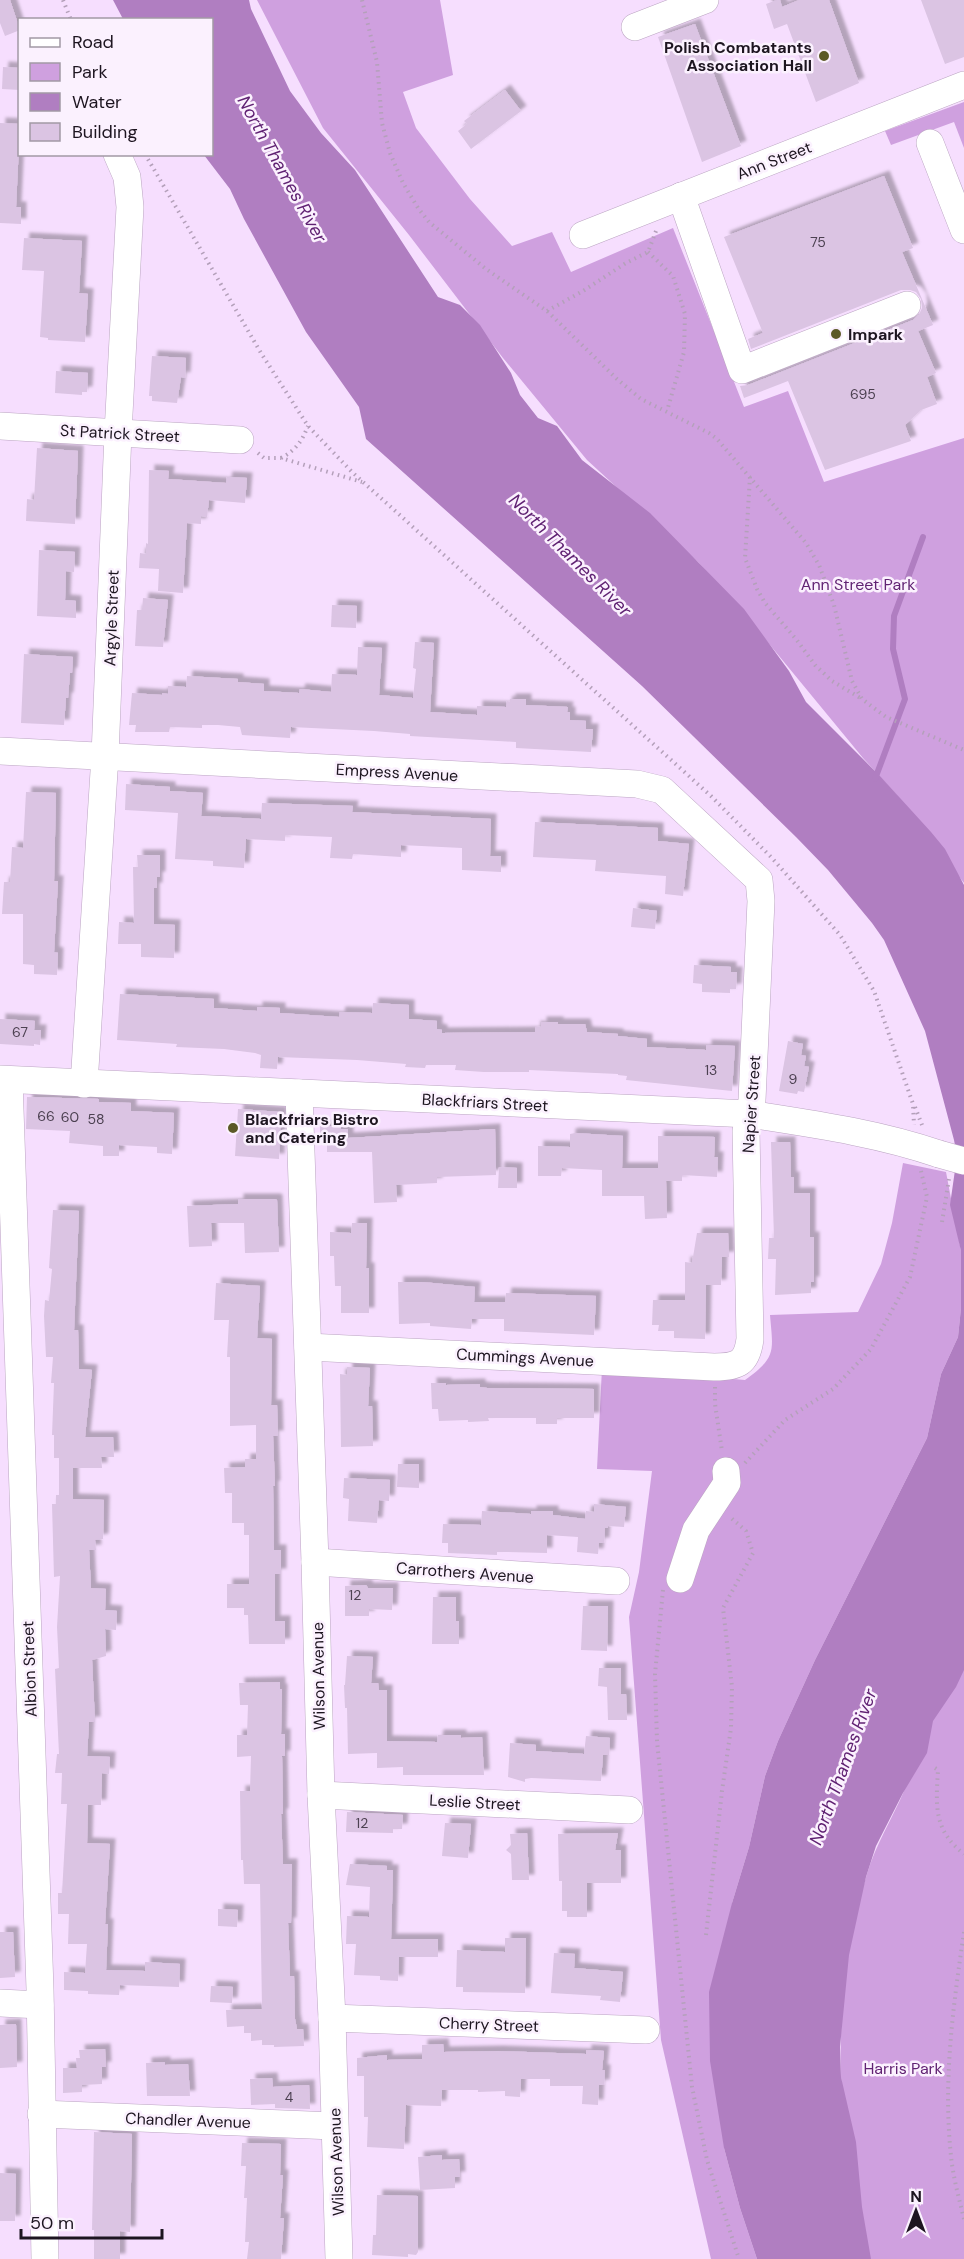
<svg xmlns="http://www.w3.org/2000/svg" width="964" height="2259" font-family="'DM Sans',sans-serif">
	<defs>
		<filter id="shadow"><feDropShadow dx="5.5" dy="-5.5" stdDeviation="1.5" flood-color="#0004"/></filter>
	</defs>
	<rect width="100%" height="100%" fill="#f6defe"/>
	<g fill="#cfa0df">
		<path d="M257,0h183l13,75 -50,17 13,36 54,71 42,47 40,-14 19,40 102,-44 71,179 44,-16 36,91 140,-44v445l-68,-89 -33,-36 -125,-152 -40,-44 -111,-102 -84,-102 -94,-123 -86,-107z"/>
		<path d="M964,102v46l-10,-26 -63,23 -6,-14z"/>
		<path d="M903,1163l43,9 15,79v57l-3,29 -17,37 -14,64 -112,222 -37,81 -13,35 -16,71 -17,56 -8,245 16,60 17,51h-46l-50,-219 -32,-423 10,-45 13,-101 -55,-2 5,-101 143,12c32,-23 28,-29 25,-65l88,-3 23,-48 11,-41z"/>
		<path d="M964,1643v616h-101l-22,-182c-2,-67 5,-139 26,-203 9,-30 25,-55 37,-83 20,-49 39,-99 60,-148z"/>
	</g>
	<path fill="#b07ec1" d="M113,0h136l2,9 39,82 31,42 34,37 83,127 22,8 20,20 31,48 9,22 18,23 19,8 25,34 68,53 94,96 45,62 17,31 74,74 51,56 14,17 19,36v785l-8,17 -23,34 -6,32 -24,40 -27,53 -10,31 -17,78 -9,92 1,30 15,65 6,65 9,52h-114l-17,-51 -16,-60 -14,-87 -1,-69 23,-89 17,-56 16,-71 13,-35 37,-81 112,-222 14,-64 17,-37 3,-29v-57l-11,-46 7,-49 -3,-16 -29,-109 -41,-91 -12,-17 -44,-53 -32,-33 -154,-151 -276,-247 -7,-32 -53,-75 -62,-113 -14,-30 -26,-34 8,-1v-134l-89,-1z"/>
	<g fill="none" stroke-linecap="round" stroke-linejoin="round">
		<path stroke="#b07ec1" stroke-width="6" d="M875,779l30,-80 -12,-50 1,-33 29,-79"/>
	</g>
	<g fill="#dbc4e3" filter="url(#shadow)">
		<path d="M0,0h10l10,30 -15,6 -5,-13z"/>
		<path d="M777,0h3l2,7 17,-7h30l30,83 -43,19 -29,-78 -13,5 -8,-25z"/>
		<path d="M921,0h43v57l-19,7z"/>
		<path d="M695,24l46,122 -39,16 -44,-125z"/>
		<path d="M3,67l17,1v22l-18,-1z"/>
		<path d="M505,90l16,21 -50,38 -13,-18 9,-7 -3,-3z"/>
		<path d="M0,123l20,1 -4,83h5v17l-21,-1z"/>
		<path d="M884,176l29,72 -11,4 31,73 -15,6 18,42 -9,4 10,27 -16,6 -16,15 6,16 -86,29 -37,-89 -44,17 -4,-12 8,-1 165,-65 6,-5 3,-7 -1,-9 -5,-7 -6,-2h-9l-150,59 -3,-10 15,-6 -39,-96z"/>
		<path d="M24,238l58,3 -3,52 9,1 -3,48 -37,-2v-2l-8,-1 4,-66 -22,-1z"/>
		<path d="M152,356l34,2 -1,20 -4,-1 -4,26 -25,-2v-5h-3z"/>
		<path d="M56,371l32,2 -1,19h-5v3l-27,-2z"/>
		<path d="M37,448l41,3 -3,73 -49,-3 1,-22 7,1z"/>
		<path d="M149,470l20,1 -1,8 58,4 1,-6 20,1 -2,25 -36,-3 -2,17 -6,-1v8l-14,-1 -4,70 -25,-2 1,-22 -20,-1 1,-15 6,1v-11l2,1z"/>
		<path d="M39,550l36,2 -1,20 -8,-1 -1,29 11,1v17l-39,-2z"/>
		<path d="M143,598l25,2 -5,47 -28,-1 2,-36h5z"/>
		<path d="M332,605l25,1 -1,22 -25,-1z"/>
		<path d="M415,642l19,1 -4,69 47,3v-9l29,1 1,-6 3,1v-3h16v6l42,2 -1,5h3v8l16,1v8h7l-2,23 -75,-4v-6l-106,-6v-2l-36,-3 -83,-4 -1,11 -48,-3 -2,-8 -22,-2h-16v3l-32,-1 -1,5h-34l1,-7h-7l3,-32 30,2v-2l6,1v-8l18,1 1,-11 51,3v3l26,2v7l35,2 1,-4 31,3 1,-18 25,1 1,-28 24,1 -3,47 34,3 3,-29 -3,-1z"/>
		<path d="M24,654l49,3 -1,16h-2l-2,25h-2l-2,27 -43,-2z"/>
		<path d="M126,784l44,3v4l33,2 -2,23 60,3 1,-16 91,3 -1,6 139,7 -1,37h11v16l-39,-2v-22l-61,-3v12l-48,-3 -1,5 -22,-1 2,-21 -47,-2v6l-39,-2 -2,29 -31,-2v-5l-38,-2 3,-46 -53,-3z"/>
		<path d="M26,792l30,1 -2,88h4l-4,71 4,1 -1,22 -23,-1v-9l-11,-1v-50h-21l2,-32h6l2,-35 11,1z"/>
		<path d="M535,822l123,6v13l31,3 -6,52 -18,-2 1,-18 -71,-5 1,-11 -63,-3z"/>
		<path d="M137,855h23v22h-3v11h-3v36l21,1 -1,33 -33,-1v-13h-23l1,-22 15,1 -1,-56h5z"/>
		<path d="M633,908l24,3 -2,18 -24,-2z"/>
		<path d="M694,965l37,2v5h6l-1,17h-6v4l-28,-1v-8l-9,-1z"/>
		<path d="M120,994l94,5v9l43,3v-4l23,1v5l59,4 1,-5 32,1 1,-10 36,2v14l28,2v8l5,1v3l93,-1v-6l6,1v-5h17v2h27l2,8 31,2v2l29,3v8l59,3v-5l29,1 -3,45 -106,-11 1,-4 -9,-1v-1l-89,-4v2h-45l-29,-2 1,-5h-30l-1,3 -20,-1 1,-3 -49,-4 -79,-3 -1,12 -17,-1 1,-13 -6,-2 -31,-4 -48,-2 1,-3 -60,-4z"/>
		<path d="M0,1019l35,2 -1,9h7l-1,15 -6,-1v2l-34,-2z"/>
		<path d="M788,1041l15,3 -2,11 5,1 -2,10 5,1 -5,25 -6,-1 -1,3 -18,-3z"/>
		<path d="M27,1097l72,2v3l32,1v8l43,2 -2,41 -15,-1v-6l-38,-2v11h-16v-10l-34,-3 1,-12 -44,-2z"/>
		<path d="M238,1109l43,3 -2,47 -44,-3z"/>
		<path d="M320,1126h21v3h7v9l147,-9 1,46 -59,2v6l-41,2 1,17 -23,1 -2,-51h-45v-8h-7z"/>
		<path d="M575,1133l48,3 -1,32h36v-32l57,1 -1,20h4l-1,20 -35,-2v6h-16l1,37 -22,1 -1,-23h-42v-26l-40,-2 -1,8h-23v-30l32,1v-13z"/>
		<path d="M771,1142h19l1,35h3v16h16v44h4v45h-3v11l-36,2 1,-36h-8l1,-21h5z"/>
		<path d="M499,1167l18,1v20h-19z"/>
		<path d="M238,1199h37l2,1 2,52 -34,1 -1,-30h-33l1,23 -23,1 -2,-41 51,-2z"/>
		<path d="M53,1210l26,1 -5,119h4l1,39 13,1 -7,67h28l1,20h-13l1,11h-29v31l31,1 -1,39 -8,1 1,10h-7l2,38 15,1 -1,21 12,1 -1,19 -11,-1 1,27 -14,4 3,62h-6l-2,34 23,1 -1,17 -7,-1 -1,32h-13l-1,38 23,1 -5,80h3l-2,46 39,1v-9l35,2 -1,23 -59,-2 -1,10 -31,-1v-3l-24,-1v-18l21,1 2,-29h-19l1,-30h-11v-21h4l5,-89h-6l1,-31h-7l2,-19h2l-4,-85 4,-1 -2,-41 3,-51 -6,1 -2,-73h4v-9h3v-37h-5v-23h-2l2,-52h-3l2,-26h-7l-2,-41 1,-16 4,1 3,-32 -3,-1z"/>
		<path d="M352,1223h15l-1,45h3v45h-28v-27h-6l-1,-30h-4v-24l21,1z"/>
		<path d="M697,1233h31l1,24h-7l-1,28h-15l-1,54 -31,-1v-7h-16l1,-6h-7l1,-25h32v-38l7,1z"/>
		<path d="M398,1282h24l53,5 -1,15h31l1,-9 90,3 -2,39 -90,-4v-12h-32l-1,10 -41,-3v-3l-31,1z"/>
		<path d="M216,1283l44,3 -3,52 15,1 -1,66h6l1,31h-5l2,50h-2l1,64h7v24h-6v47h10v23h-36l-1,-29h-4v-7h-17v-24h22v-49h-5v-12h-12v-30h-7l-1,-25 21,-1v-8h11v-34l-26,1v-69h-3l2,-37h-15z"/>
		<path d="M347,1367l23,1 -2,38h4l1,40 -32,1 -1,-73 7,1z"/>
		<path d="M431,1383h15v2l34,-1v3l7,1 107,1v29h-37v6h-21v-6h-48l1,3 -21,1v-2l-29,1 -1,-12h-6z"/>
		<path d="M398,1464h21v24l-22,-1z"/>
		<path d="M344,1478l46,2 -1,21 -10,-1 -2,23 -29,-2 1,-22 -6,-1z"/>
		<path d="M594,1504l32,3 -2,20 -16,-1v2h-3l-1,15h-5l-1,11 -21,-2 1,-15 -31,-2v18l-40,-1h-10v3l-49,-2v-10h-6l1,-19 38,1 1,-14 49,3v-3h22v4l32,4 1,-8 8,1z"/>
		<path d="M366,1585l2,3h25l-1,22 -23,-1v7h-24v-30z"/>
		<path d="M433,1597h23v24h3v23h-27z"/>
		<path d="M583,1606h25l-1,45 -26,-1z"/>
		<path d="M347,1656l26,1 -2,26h7l1,7h8v51l50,1 1,-7h23v3l21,-1 2,38h-81v-8l-26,1v-15l-29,1 -1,-46h-2l-1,-23h1z"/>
		<path d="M599,1668h22v26h5l1,26h-19l-1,-33 -9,-1z"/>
		<path d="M280,1682v7h2l-1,45h4v22h-3l1,58h-2l2,50h9l-1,59h-3l2,53h4l1,43 2,10h6l1,17 -30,1v-2h-12v-5l-11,1v-8h-7v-7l-17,1 -1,-17 36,-1 -2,-125h-16l-1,-24h-2l-1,-69h10l1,-35 -14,1v-22h10l1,-30h-8l-1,-22z"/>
		<path d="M586,1736l24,2 -1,17h-6l-2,26 -70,-3 -6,1v3l-17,-5 2,-34 26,2v6l48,3z"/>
		<path d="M347,1812l56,3 -1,14h-9v4l-47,-1z"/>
		<path d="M445,1823l26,1 -3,34 -26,-2z"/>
		<path d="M527,1833l2,47h-17l-1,-26 -5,-4 5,-5 -1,-11z"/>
		<path d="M618,1833l-3,17h6v33h-34v34h-20v-6h-5v-30h-3l-1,-47z"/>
		<path d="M350,1864l37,2v4h6l-2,69h47v18h-39l-1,24 -18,-1v-4l-26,-1 2,-31h-10l1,-28 22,1 1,-30 -24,-2z"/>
		<path d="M218,1909l20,1 -1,17 -19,-1z"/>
		<path d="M0,1932h13l2,45 -15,1z"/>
		<path d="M505,1938h21l-1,55 -62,-1v-5h-7l1,-37 48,2z"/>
		<path d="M554,1953l21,1 -1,14 49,4 -3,30 -20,-2 1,-4 -50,-3z"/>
		<path d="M211,1986l22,1 -1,16 -22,-1z"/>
		<path d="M16,2024l1,43 -17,1v-43z"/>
		<path d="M443,2044l1,8 54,-1 88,3v-4l18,1 -2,19h3l-1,15h-5l-1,20 -16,-1 1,-18h-33v-7h-29l-1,18 -15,-1v-5l-27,1v-2h-36l-1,16 -35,-1 -2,44 -37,-2 1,-30h-4v-41h-7v-18l30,-3v5l35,-1v-14z"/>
		<path d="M105,2049l1,18h-4v17l-20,1v7l-19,1v-25h14l-1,-10h4l-1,-8z"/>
		<path d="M165,2062v3l23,-1 2,32h-43l-1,-33z"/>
		<path d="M272,2078l1,9 36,-2 1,24 -35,-1v-4l-24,1 -1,-26z"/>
		<path d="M94,2132l38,2 -2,98 -10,-1v28h-26v-29h-2z"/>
		<path d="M242,2143l39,1 -1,31h3l-3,43h4l-3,41h-34l2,-17h-4l2,-44h-3l2,-32h-5z"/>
		<path d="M442,2155v5l17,-1 1,18h-5v11l-35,2 -2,-33z"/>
		<path d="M0,2173l16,1 -1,47h-15z"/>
		<path d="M377,2195l41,1v56l-2,3 -8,-1v3l-36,-2 1,-20h3z"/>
	</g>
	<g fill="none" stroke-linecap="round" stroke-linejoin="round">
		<defs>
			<g id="minor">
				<path d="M635,27l70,-27"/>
				<path d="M930,143l34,87"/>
				<path d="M681,196l61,174 165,-65"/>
				<path d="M583,235l381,-150"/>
				<path d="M0,426l240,14"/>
				<path d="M0,751l637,33 25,6 97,90 2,21 -9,199 -6,31 4,208c-3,24 -12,28 -36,28l-406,-20"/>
				<path d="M0,1079l749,35c64,10 129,19 190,40"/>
				<path d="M9,1080l31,909 5,270"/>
				<path d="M84,1084l21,-328 13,-323 12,-226 -3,-30 -10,-23"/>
				<path d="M299,1093l16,469 6,233 11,223 7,241"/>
				<path d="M315,1562l301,19"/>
				<path d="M680,1579l16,-49 31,-47 -1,-12"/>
				<path d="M321,1795l308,15"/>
				<path d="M0,2003l40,2"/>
				<path d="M332,2018l314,12"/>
				<path d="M41,2114l293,12"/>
			</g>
		</defs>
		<use href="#minor" stroke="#bba5c2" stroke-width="28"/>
		<g stroke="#b4a0ba" stroke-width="4" stroke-dasharray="1.5 4.5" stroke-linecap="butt">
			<path d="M63,0l8,20"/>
			<path d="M362,0l15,62 5,61 8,30 13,30 15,25 11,14 57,47 61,42 70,68 24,20 68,34 8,6 89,104 13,22 15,40 18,76 10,18 24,18 78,33"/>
			<path d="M145,154l116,199 47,73 44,46 359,324 61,62 68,77 34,56 39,113 1,21"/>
			<path d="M648,252l25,24 12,38 -1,38 -17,59"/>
			<path d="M547,311l36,-20 43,-28 22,-11 8,-21"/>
			<path d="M258,453l6,5h17l81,24"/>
			<path d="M281,458c15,-8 21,-17 27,-32"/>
			<path d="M750,477l-5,81 12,31 8,14 31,36 19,26 17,16 30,18"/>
			<path d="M915,1107l7,18"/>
			<path d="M942,1222l7,-43"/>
			<path d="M715,1387v17l7,47"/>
			<path d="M745,1463l40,-43 48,-31 38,-40 39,-72 17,-80 -6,-26"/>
			<path d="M663,1590l-8,84 2,67 35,346 15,73 32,99"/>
			<path d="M935,1768l3,2c-2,35 -5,60 26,84"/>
			<path d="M964,1932c-11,74 -21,149 -13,224 2,21 8,42 13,63"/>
			<path d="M706,1935l16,-144 9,-63 1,-41 -9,-79 30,-55 -7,-22 -16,-14"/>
		</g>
		<use href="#minor" stroke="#fff" stroke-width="27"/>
		<defs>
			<path id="minor-bridge" d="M939,1154l25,7"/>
		</defs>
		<use href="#minor-bridge" stroke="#bba5c2" stroke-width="28" stroke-linecap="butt"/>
		<use href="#minor-bridge" stroke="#fff" stroke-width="27"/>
	</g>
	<g fill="#5b5926" stroke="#fbf1fe" stroke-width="2">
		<circle cx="824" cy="56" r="6"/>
		<circle cx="836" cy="334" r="6"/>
		<circle cx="233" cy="1128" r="6"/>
	</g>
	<g text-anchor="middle" stroke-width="5" stroke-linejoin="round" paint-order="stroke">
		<g font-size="14" fill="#4c4151">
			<text x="818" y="247">75</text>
			<text x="863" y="399">695</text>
			<text x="20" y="1037">67</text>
			<text x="711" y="1075">13</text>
			<text x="793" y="1084">9</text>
			<text x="46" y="1121">66</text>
			<text x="70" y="1122">60</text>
			<text x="96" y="1124">58</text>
			<text x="355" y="1600">12</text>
			<text x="362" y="1828">12</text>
			<text x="289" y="2102">4</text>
		</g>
		<g font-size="16" font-weight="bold" fill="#1d1520" stroke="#fbf1fe" text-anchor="start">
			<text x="812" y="53" text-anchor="end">Polish Combatants<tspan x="812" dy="18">Association Hall</tspan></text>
			<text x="848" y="340">Impark</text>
			<text x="245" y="1125">Blackfriars Bistro<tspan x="245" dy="18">and Catering</tspan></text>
		</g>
		<g font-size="16" fill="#1d1520" stroke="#fbf1fe">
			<text transform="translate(774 160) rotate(-21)" y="6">Ann Street</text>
			<text transform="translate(120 433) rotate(3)" y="6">St Patrick Street</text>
			<text transform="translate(111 618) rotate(-88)" y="6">Argyle Street</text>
			<text transform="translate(397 772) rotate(3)" y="6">Empress Avenue</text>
			<text transform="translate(485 1102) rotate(3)" y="6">Blackfriars Street</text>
			<text transform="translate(751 1104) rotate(-86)" y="6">Napier Street</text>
			<text transform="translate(525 1357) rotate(3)" y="6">Cummings Avenue</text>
			<text transform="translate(465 1572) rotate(4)" y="6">Carrothers Avenue</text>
			<text transform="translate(29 1669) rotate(-92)" y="6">Albion Street</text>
			<text transform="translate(318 1676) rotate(-91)" y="6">Wilson Avenue</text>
			<text transform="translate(475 1802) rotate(3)" y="6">Leslie Street</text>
			<text transform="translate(489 2024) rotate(2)" y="6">Cherry Street</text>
			<text transform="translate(188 2120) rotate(2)" y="6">Chandler Avenue</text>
			<text transform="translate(336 2162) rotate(-92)" y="6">Wilson Avenue</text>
		</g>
		<g font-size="16" fill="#612373" stroke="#fbf1fe">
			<text x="858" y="590">Ann Street Park</text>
			<text x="903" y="2074">Harris Park</text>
		</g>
		<g font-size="18" font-style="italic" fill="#602273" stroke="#fbf1fe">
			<text transform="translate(282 169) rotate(61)" y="6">North Thames River</text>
			<text transform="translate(570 555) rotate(45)" y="6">North Thames River</text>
			<text transform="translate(843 1767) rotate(-70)" y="6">North Thames River</text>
		</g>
	</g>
	<rect x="18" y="18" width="195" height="138" fill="#fbf1fe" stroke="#a299a5" stroke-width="1.5"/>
	<rect x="30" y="38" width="30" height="9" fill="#ffffff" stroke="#a299a5" stroke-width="1.5"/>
	<text x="72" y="48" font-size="18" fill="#1d1520">Road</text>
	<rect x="30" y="63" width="30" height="18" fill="#cfa0df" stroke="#a299a5" stroke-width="1.5"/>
	<text x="72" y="78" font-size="18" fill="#1d1520">Park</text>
	<rect x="30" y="93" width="30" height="18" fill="#b07ec1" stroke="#a299a5" stroke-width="1.5"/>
	<text x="72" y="108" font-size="18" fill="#1d1520">Water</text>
	<rect x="30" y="123" width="30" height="18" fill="#dbc4e3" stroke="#a299a5" stroke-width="1.5"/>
	<text x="72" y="138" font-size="18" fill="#1d1520">Building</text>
	<g transform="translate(916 2211)" stroke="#fbf1fe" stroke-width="4.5" paint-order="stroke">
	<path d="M0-4.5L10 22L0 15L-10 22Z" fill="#1d1520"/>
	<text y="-9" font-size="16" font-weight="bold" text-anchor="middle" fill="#1d1520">N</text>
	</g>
	<path d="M21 2229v9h141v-9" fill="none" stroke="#1d1520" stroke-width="3"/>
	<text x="30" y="2229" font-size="18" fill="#1d1520" stroke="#fbf1fe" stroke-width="4.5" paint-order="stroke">50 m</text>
</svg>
